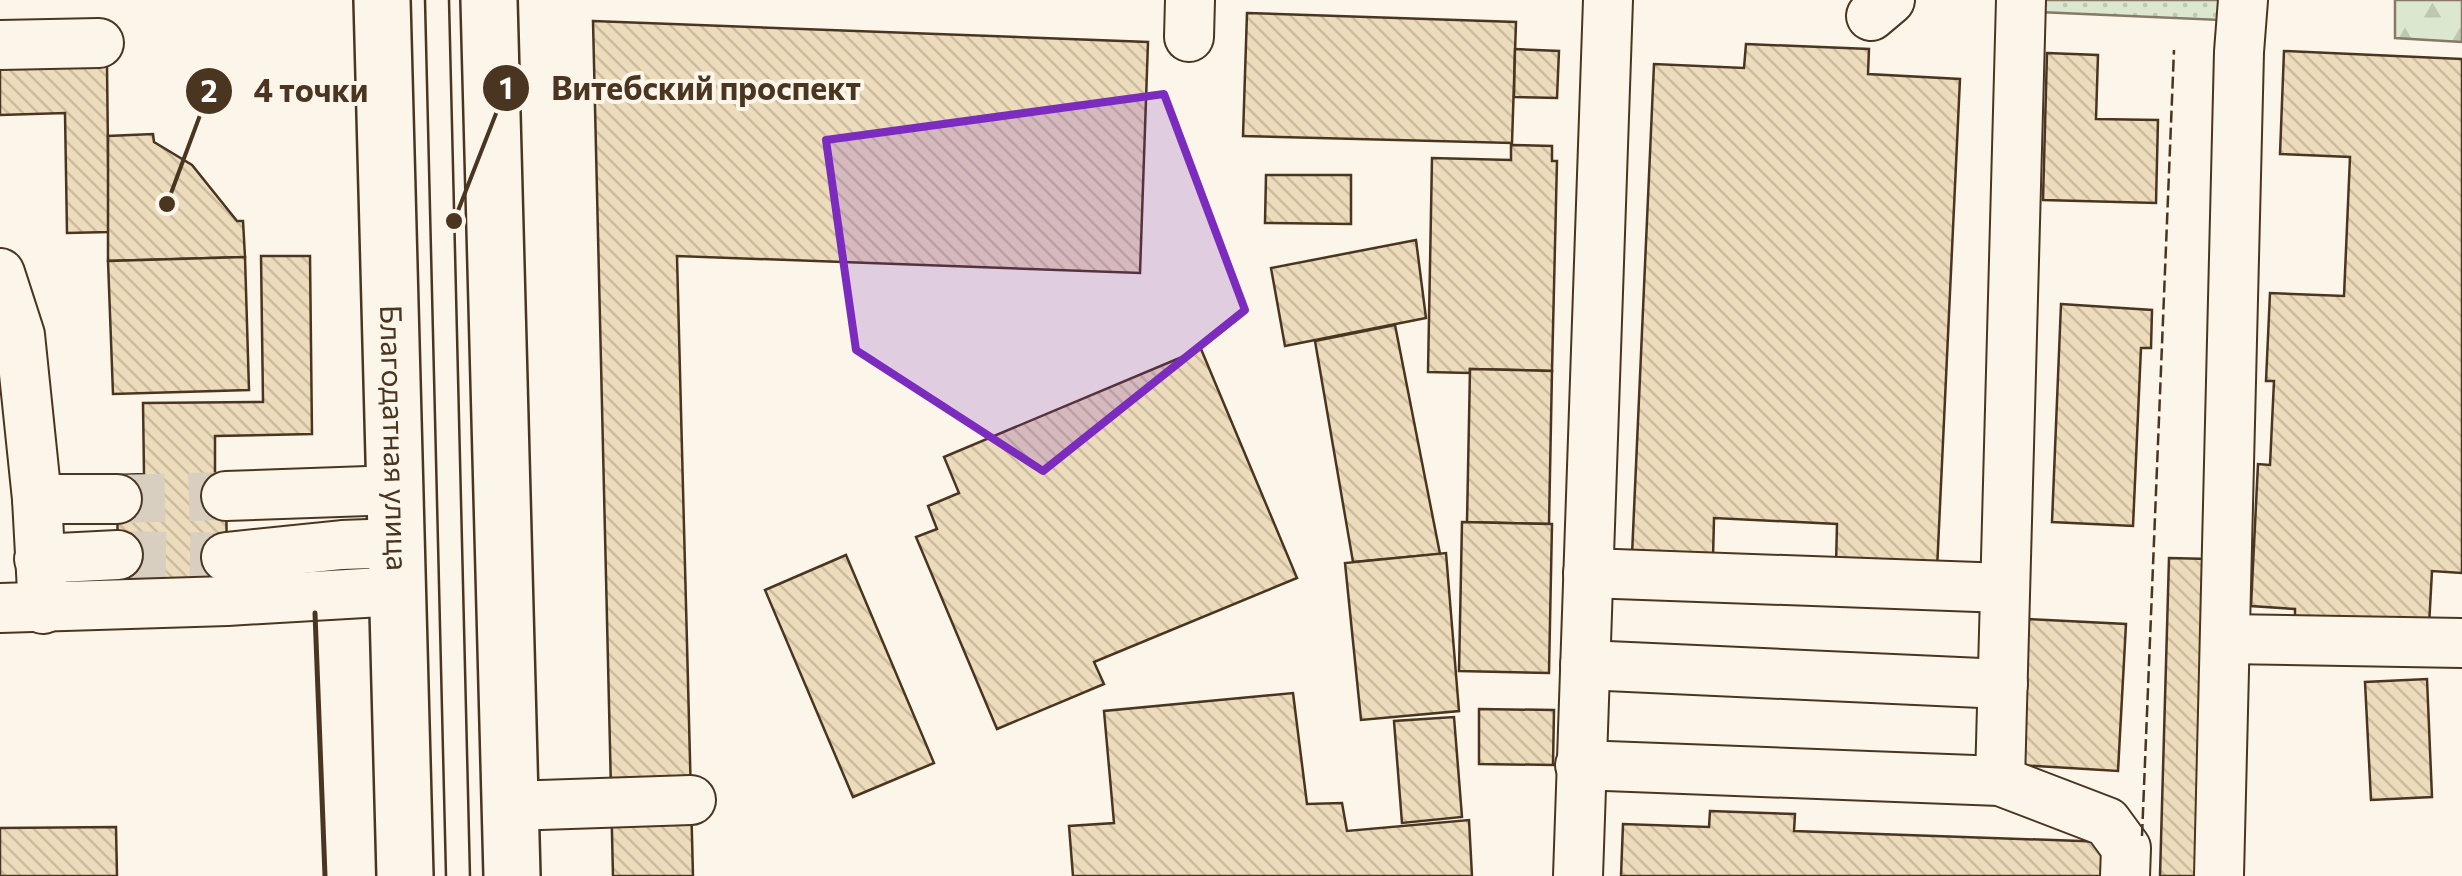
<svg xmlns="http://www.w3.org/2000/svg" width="2462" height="876" font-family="Commissioner,sans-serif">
	<defs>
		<pattern id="green-dots" width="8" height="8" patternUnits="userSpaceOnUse" patternTransform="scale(2.5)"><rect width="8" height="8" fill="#dce7d0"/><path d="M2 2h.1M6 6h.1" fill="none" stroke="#bec7b2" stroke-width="1.8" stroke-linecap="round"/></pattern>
		<pattern id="forest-firs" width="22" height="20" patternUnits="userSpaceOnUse" patternTransform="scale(2.5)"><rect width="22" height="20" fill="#dce7d0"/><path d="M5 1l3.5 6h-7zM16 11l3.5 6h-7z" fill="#bec7b2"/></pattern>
		<pattern id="building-back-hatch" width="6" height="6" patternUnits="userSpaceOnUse" patternTransform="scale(2.5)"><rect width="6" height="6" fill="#ecdcbc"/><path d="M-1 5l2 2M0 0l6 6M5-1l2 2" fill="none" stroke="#ccbda1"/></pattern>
	</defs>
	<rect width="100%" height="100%" fill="#fbf6e9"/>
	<path fill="url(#green-dots)" stroke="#887966" stroke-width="2.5" d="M2039,0h180l1,20 -181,-8z"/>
	<path fill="url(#forest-firs)" stroke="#887966" stroke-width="2.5" d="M2395,0h67v42l-67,-4z"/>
	<g fill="url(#building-back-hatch)" stroke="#4a3520" stroke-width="2.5">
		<path d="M1247,13l269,9 -4,121 -269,-7z"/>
		<path d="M593,21l555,21 -8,231 -463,-17 16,620h-80z"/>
		<path d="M1746,44l123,5 -1,25 92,5 -23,491 -101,-5 1,-41 -123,-6 -1,40 -81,-3 22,-491 90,4z"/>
		<path d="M1515,49l44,2 -2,47 -43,-1z"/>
		<path d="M2284,51l178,8v514l-30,-2 -3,55 -134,-6v-11l-44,-3 7,-142 12,1 4,-84h-8l4,-88 74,3 6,-139 -70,-3z"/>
		<path d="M2047,53l51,2 -2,64 62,1 -2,83 -113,-3z"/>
		<path d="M107,66l2,166 -42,1 -2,-120 -65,2v-47z"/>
		<path d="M153,134l1,8 38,23 45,56h6l2,36 -137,4v-125z"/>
		<path d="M1511,145l41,1v15h5l-5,210 -82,-2v4l-42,-1 4,-214 79,2z"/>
		<path d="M1266,175h85v49l-86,-1z"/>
		<path d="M1416,240l10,78 -141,28 -14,-78z"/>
		<path d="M261,256h49l2,178 -97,2v38h11l1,106 -109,2 -1,-107 27,-1 -1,-71 120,-1z"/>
		<path d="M245,257l4,133 -136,4 -5,-133z"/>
		<path d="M2061,304l91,6 -1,38h-10l-8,178 -81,-4z"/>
		<path d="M1395,325l45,229 -87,8 -38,-221z"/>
		<path d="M1201,349l96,229 -203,84 10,22 -107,45 -81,-192 21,-8 -9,-23 31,-13 -15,-36z"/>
		<path d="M1470,369l82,2 -3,153 -82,-2z"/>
		<path d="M1462,522l90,2 -3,149 -90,-2z"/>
		<path d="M1446,553l13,158 -98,9 -16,-157z"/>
		<path d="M846,555l88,208 -81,34 -88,-207z"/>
		<path d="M2169,558l41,1 -9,317h-41z"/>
		<path d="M2027,619l99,5 -8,147 -99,-6z"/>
		<path d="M2427,679l5,118 -61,3 -6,-118z"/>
		<path d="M1293,693l14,111 35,-1 5,28 122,-11 3,56h-399l-4,-50 45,-3 -10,-112z"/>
		<path d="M1479,709l75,1 -1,55 -74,-1z"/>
		<path d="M1454,717l8,100 -60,6 -8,-102z"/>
		<path d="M1710,811l85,3 -1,17 314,11 -1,34h-486l2,-52 86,3z"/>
		<path d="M116,827l1,49h-117v-48z"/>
	</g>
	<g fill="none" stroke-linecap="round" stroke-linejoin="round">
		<g stroke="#d8cfc1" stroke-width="48" stroke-dasharray="48 24" stroke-linecap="butt">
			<path d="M117,499l109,-3"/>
			<path d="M118,555l108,2"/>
		</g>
		<defs>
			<g id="minor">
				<path d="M1871,16l19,-16"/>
				<path d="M1189,37l1,-37"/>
				<path d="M0,45l99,-2"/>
				<path d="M0,273l20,62 17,164 6,110"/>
				<path d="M226,496l170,-6"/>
				<path d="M37,499h80"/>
				<path d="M226,557l116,-12 54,-2"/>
				<path d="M39,559l79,-4"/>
				<path d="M1588,573l417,15"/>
				<path d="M0,608l227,-7 171,-10"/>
				<path d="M2226,639l236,4"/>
				<path d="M1585,665l418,19"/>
				<path d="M1580,765l420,16 107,41 19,26 -1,28"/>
				<path d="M2000,781l21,-781"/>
				<path d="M510,806l181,-6"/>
				<path d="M1578,876l30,-876"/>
				<path d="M2219,876l20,-824 4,-52"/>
			</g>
			<g id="major">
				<path id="s1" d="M382,0l23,876"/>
				<path d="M489,0l23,876"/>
			</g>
		</defs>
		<use href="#minor" stroke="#4a3520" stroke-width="52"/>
		<use href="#major" stroke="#4a3520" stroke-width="60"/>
		<use href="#minor" stroke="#fbf6e9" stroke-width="48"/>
		<use href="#major" stroke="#fbf6e9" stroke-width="55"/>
		<g stroke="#4a3520" stroke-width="2.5">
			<path d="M425,0l21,876"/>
			<path d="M449,0l21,876"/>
		</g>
		<path stroke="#4a3520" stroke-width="2.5" stroke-dasharray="12 5" stroke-linecap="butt" d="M2142,836l32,-786"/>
		<path stroke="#4a3520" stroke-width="5" d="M315,613l10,263"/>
	</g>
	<path fill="#7b2cbf" fill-opacity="0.2" stroke="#7b2cbf" stroke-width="8" stroke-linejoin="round" d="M1164,94l81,216 -202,161 -187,-121 -30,-210z"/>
	<g text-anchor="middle" stroke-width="8" stroke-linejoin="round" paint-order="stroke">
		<g font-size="30" fill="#4a3520" stroke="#fbf6e9">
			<text dy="10" stroke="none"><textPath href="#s1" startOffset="438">Благодатная улица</textPath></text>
		</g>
	</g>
	<path fill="none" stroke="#4a3520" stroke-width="4" d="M454 221L506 88M167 204L209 91"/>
	<g fill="#4a3520" stroke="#fbf6e9" stroke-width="4">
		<circle cx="454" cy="221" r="10"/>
		<circle cx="167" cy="204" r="10"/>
		<circle cx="506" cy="88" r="25"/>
		<circle cx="209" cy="91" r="25"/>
	</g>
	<g font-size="30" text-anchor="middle" font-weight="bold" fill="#fff">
		<text x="506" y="99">1</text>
		<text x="209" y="102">2</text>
	</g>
	<g font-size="32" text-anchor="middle" font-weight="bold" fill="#4a3520" stroke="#fbf6e9" stroke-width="8" stroke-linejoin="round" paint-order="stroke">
		<text x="706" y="100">Витебский проспект</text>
		<text x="311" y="102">4 точки</text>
	</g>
</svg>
